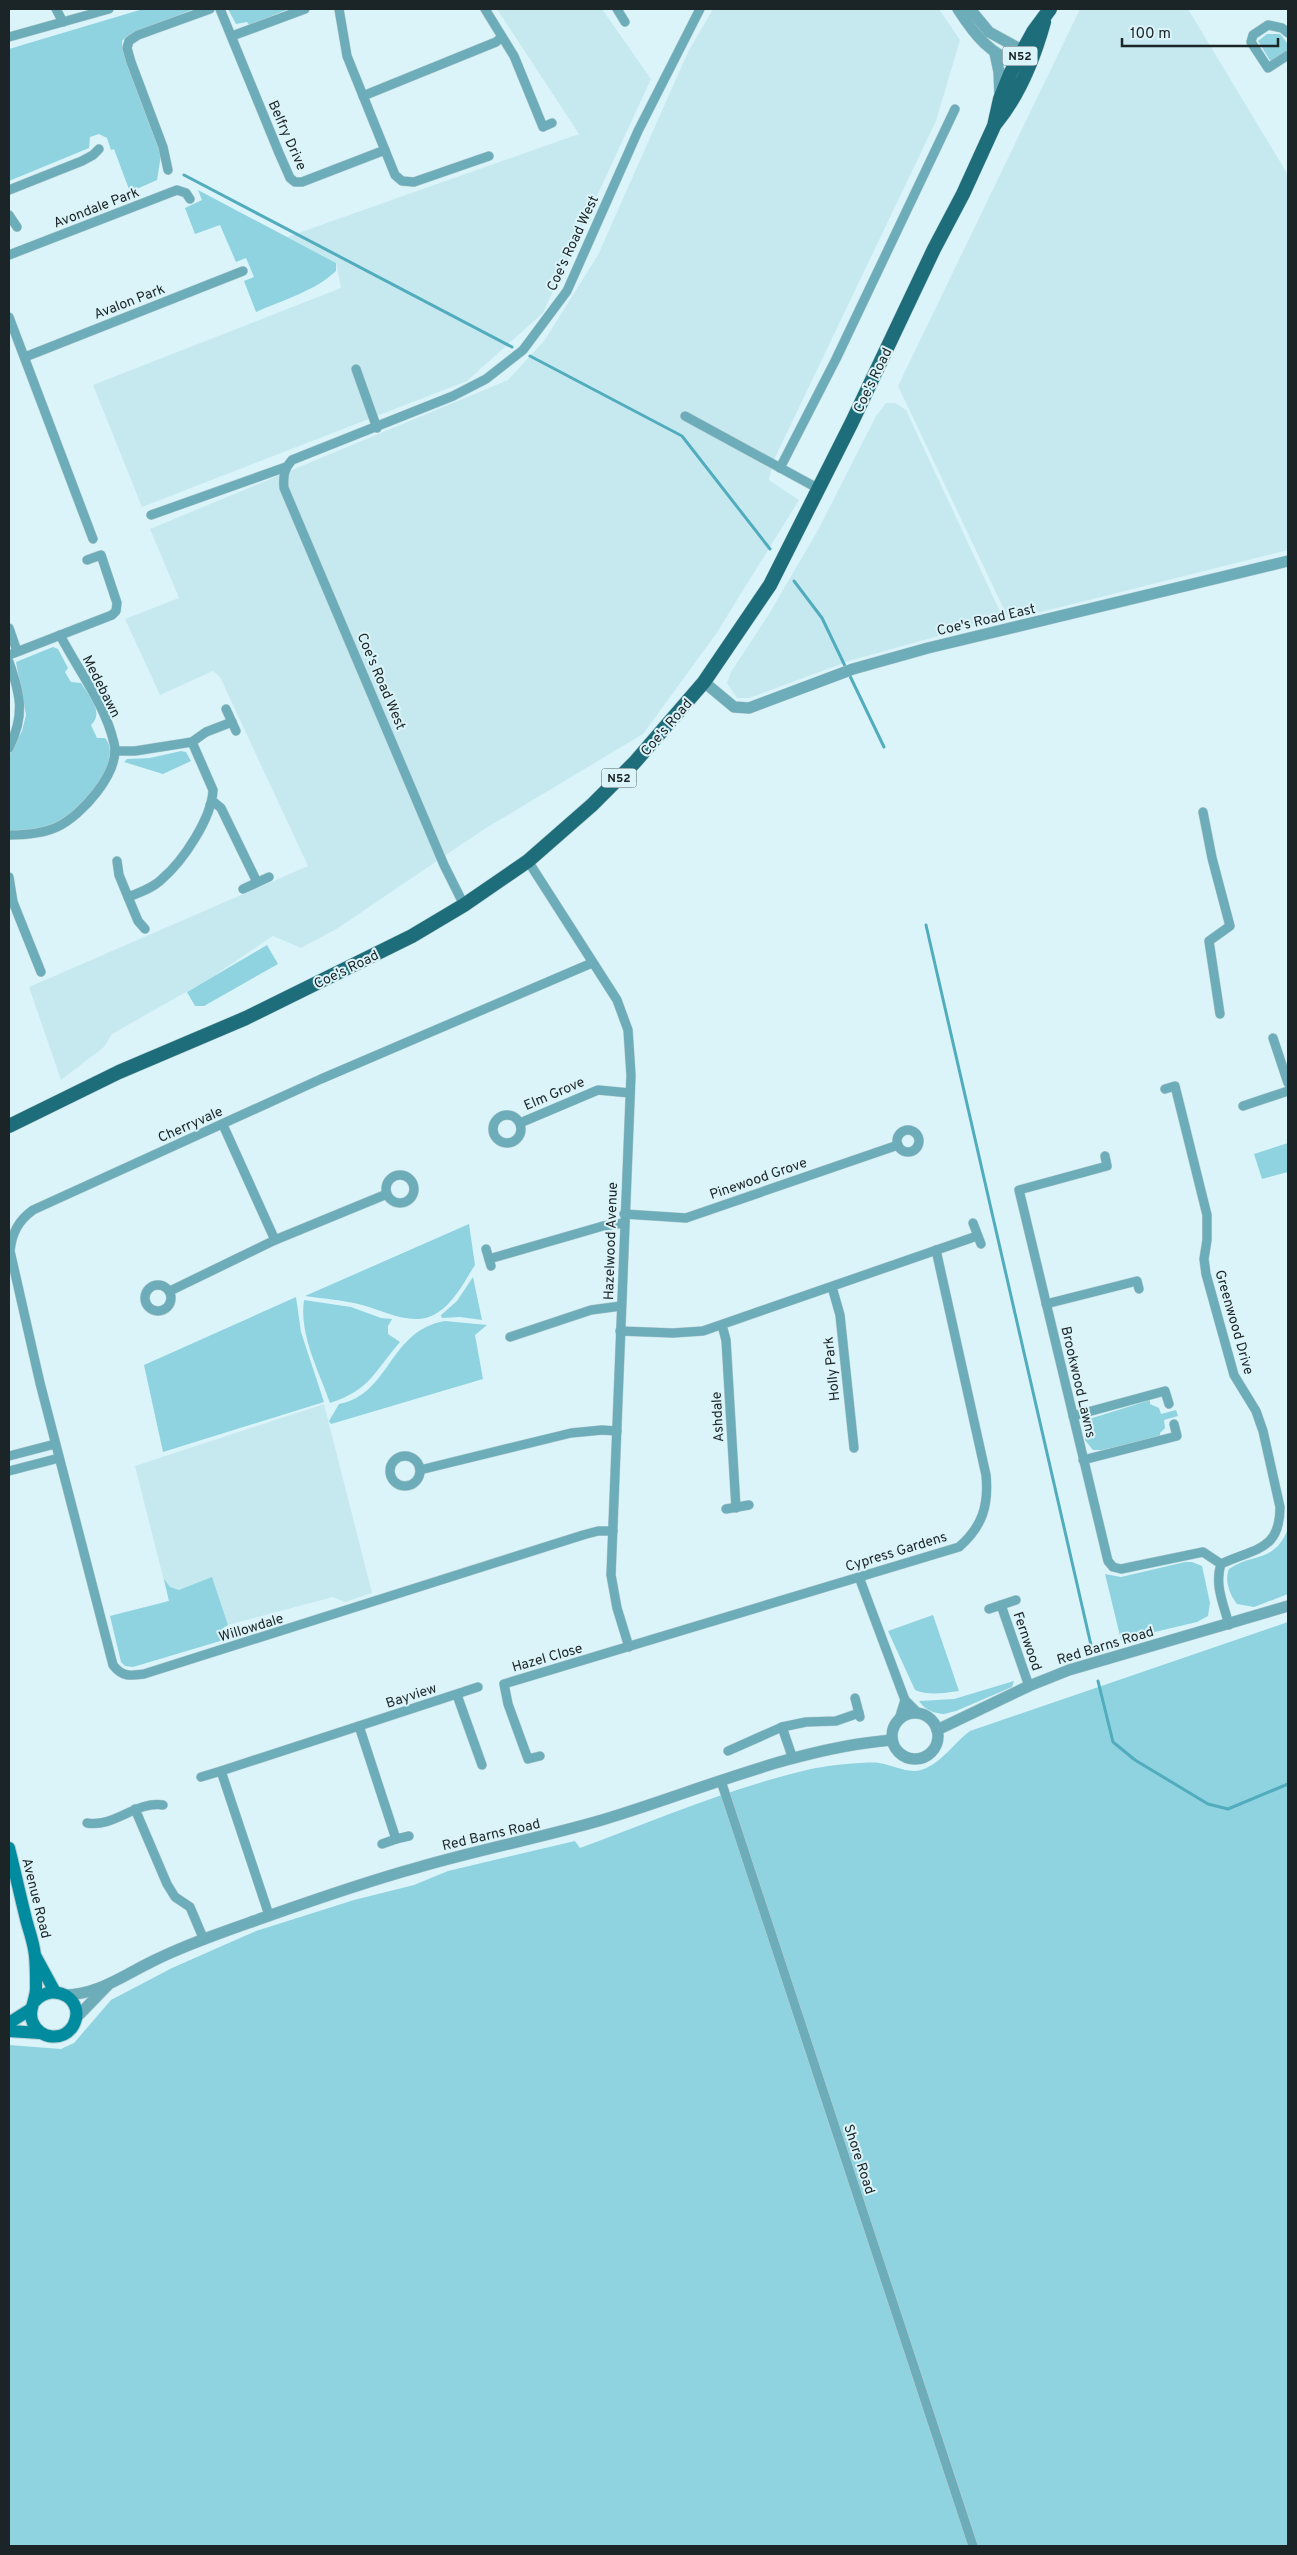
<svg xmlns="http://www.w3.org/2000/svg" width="1297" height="2555" font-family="Overpass,sans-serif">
	<rect width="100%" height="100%" fill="#dbf4f9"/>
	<g fill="#c6e9f0">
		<path d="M497,9h105l49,70 -108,234 -76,68 -325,126 -49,-122 248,-97 -5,-25 -49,-26 292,-103z"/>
		<path d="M713,9h226l21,31 -24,81 -164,343 -3,16 30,20 -83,134 -73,100 -160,96 -145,98 -37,20 -28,-12 -64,43 -97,55 -8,13 -43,33 -32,-93 279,-121 -88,-189 -7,-6 -53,24 -35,-76 54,-21 -29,-69 358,-149 36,-39 54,-86 90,-203z"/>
		<path d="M1080,9h108l100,166v375l-279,70 -111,-234z"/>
		<path d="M886,403h9l11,7 97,208 -154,43 -100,37h-12l-10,-15 4,-11 38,-58 49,-84 58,-114z"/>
		<path d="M324,1404l48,189 -27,9 -12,-5 -105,28 -5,3 4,11 -117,-23 59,-15 -34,-135z"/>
	</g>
	<g fill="#8fd3e0">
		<path d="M143,9h51l-68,28 -4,4 1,11 38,103 -4,25 -27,12 -16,-43 -3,1 -4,-12 -8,-4 -9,3 -1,11 -80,33v-132z"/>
		<path d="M228,9h61l-40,16 -2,-3 -11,2z"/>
		<path d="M1267,34h13l8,10v8l-17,10 -13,-21z"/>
		<path d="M198,190l138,73v8c-21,20 -53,29 -80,41l-12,-31 10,-4 -8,-19 -10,4 -16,-37 -25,9 -10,-26 17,-8z"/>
		<path d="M53,647l5,2 10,19 -3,4 6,10 10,1c7,12 24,29 10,42l6,13h8c14,14 -5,50 -16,62 -8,9 -25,21 -35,25 -14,7 -30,6 -45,6v-75l13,-25 4,-16 -10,-53z"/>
		<path d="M181,751l5,1 5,9 -28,13 -39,-12 3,-3 23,-1z"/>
		<path d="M267,945l11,19 -74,42h-9l-8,-14z"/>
		<path d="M1288,1143v29l-26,7 -8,-25z"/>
		<path d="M469,1224l6,41c-11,17 -21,38 -38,48 -23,15 -52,-2 -75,-8 -18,-5 -38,-6 -57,-9z"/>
		<path d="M473,1277l9,43 -22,-3 -18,1 -1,-3 16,-14z"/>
		<path d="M296,1297l5,35 23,70 -161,50 -19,-87z"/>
		<path d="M304,1300l47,7 30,11 11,1 -4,7v8l12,8c-26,30 -30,48 -70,61 -11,-32 -31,-68 -26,-103z"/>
		<path d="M445,1321l42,4 -12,10 8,44 -152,45 -2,-3 10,-17c51,-9 50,-74 106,-83z"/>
		<path d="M1150,1400v4l9,4 2,6 15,-4 2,6 -14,4 1,8 -5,5v4l-58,13h-9l-8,-10 1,-20z"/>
		<path d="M1288,1529v65l-34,13 -17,-3c-7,-9 -13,-23 -8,-35 23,-17 45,-5 59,-40z"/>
		<path d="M1185,1562h7l10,4 8,37 -2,13 -11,6 -76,18 -16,-66 16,3z"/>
		<path d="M212,1577l16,48 -5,3 4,11 -94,28 -8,-1 -4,-4 -11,-46 59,-15 -5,-22 6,8 9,3z"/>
		<path d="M933,1615l26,76c-15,2 -30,5 -44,-1l-27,-59z"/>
		<path d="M1288,1622v924h-1279v-501l52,4 13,-6 37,-43 61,-32 84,-37 98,-31 60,-15 34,-14 127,-30 5,7c76,-28 152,-61 231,-79 14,-3 55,-8 68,-6 15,2 30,12 45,6 18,-7 30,-26 46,-38z"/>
		<path d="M1014,1681l-2,6 -56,24 -12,3c-12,-1 -19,-4 -25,-13l35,-2z"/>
	</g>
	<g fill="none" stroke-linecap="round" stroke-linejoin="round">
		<g stroke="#51acbd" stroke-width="3">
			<path d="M184,175l328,172"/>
			<path d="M530,356l152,80 88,113"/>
			<path d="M794,581l28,37 24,50"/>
			<path d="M849,674l35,73"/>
			<path d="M926,925l165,720"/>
			<path d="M1098,1681l15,61 22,18 73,44 20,5 60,-25"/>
		</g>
		<defs>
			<g id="minor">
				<path d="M56,9l7,13"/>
				<path d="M220,9l59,144 11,25 5,4h7l83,-32"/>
				<path d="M339,9l8,47 48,119 7,6 12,1 75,-26"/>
				<path d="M485,9l29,47 29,71 9,-4"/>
				<path d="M617,9l8,13"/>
				<path d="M1288,33l-6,-5 -14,-3 -15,10 -2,7 17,26 20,-13"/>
				<path d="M232,36l73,-27"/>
				<path d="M9,37l100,-28"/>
				<path d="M363,96l133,-54 6,-5"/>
				<path d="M168,170l-5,-23 -32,-85 -4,-14 2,-7 9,-6 72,-26"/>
				<path d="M9,190l73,-29 11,-6 6,-6"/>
				<path d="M9,215l8,12"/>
				<path d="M9,255l168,-65 9,3 4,6"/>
				<path d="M9,317l84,222"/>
				<path d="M25,357l218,-86"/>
				<path d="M356,369l21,59"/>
				<path d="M685,416l134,73"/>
				<path d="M780,468l56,-109 119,-250"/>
				<path d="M151,515l135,-48"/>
				<path d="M9,628l8,23"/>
				<path d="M9,655l103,-40 4,-4 1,-8 -16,-48 -14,5"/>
				<path d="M9,662c12,34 16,53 0,86"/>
				<path d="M226,709l10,22"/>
				<path d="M115,751h20l57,-9 14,-10 26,-10"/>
				<path d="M210,805l5,-2 6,5 36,74"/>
				<path d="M1203,812l9,46 18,68 -21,15 11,73"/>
				<path d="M9,835c16,0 33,-1 48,-8 24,-11 64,-55 57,-84 -9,-39 -36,-73 -54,-108"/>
				<path d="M117,861l2,14 9,22c11,-4 25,-9 34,-18 21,-18 50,-61 51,-89l-21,-48"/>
				<path d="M528,861l89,139 11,30 3,45 -20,500 6,33 12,39"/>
				<path d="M9,877l4,25 28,70"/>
				<path d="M243,889l26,-12"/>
				<path d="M128,897l10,24 7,8"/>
				<path d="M464,905l-20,-40 -160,-377c-1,-12 0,-19 8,-28l161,-64 33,-17 37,-29 44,-59 71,-160 62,-122"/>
				<path d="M592,963l-271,116 -288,131c-15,11 -21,23 -23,41l30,132 73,282c9,12 17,11 31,9l439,-139 15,-4h15"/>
				<path d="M1273,1038l15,45"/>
				<path d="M1165,1089l10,-3 32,129v25l-3,19 2,15 28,101 22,36 7,20 17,76c0,44 -25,41 -59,57 -7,21 3,41 8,61"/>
				<path d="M1243,1106l45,-15"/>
				<circle cx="507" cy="1129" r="14"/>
				<path d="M520,1123l78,-33 32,3"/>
				<path d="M223,1125l52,115 112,-46"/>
				<circle cx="908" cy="1141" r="11"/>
				<path d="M1105,1156l2,10 -88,24 89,371 5,6 8,2 82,-17 18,12"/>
				<circle cx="400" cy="1189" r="14"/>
				<path d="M624,1214l62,4 212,-73"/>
				<path d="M973,1223l8,21"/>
				<path d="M486,1249l5,17"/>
				<path d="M489,1259l114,-33 21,-3"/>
				<circle cx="158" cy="1298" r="13"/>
				<path d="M832,1287l8,28 14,133"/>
				<path d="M170,1291l105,-51"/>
				<path d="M1046,1304l91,-23 2,8"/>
				<path d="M722,1325l4,15 10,168"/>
				<path d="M620,1331l53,2 30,-2 274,-95"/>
				<path d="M510,1337l81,-27 30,-4"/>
				<path d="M1073,1416l92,-25 4,13"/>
				<path d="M9,1456l46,-12"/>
				<circle cx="405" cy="1471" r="15"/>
				<path d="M1083,1460l94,-24 -3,-12"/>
				<path d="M420,1470l151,-37 31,-3 15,1"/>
				<path d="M9,1471l50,-13"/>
				<path d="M726,1509l23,-4"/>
				<path d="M859,1577l46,123 14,14"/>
				<path d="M1001,1605l28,81"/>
				<path d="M989,1609l27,-9"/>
				<path d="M457,1695l25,70"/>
				<path d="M855,1698l5,19"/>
				<path d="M899,1719l6,-19"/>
				<path d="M359,1726l119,-39"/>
				<path d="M782,1727l11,32"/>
				<path d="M728,1751l54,-24 24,-5 30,-1 23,-8"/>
				<path d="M540,1756l-12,3 -20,-55 -4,-20 455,-137c23,-20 30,-41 27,-72l-50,-225"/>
				<path d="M221,1771l138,-45 37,113 13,-3"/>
				<path d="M201,1777l20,-6 48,144"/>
				<path d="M721,1781l252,765"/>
				<path d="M135,1809l32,75 8,13 15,10 14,33"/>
				<path d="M87,1823c27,5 48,-22 76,-18"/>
				<path d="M382,1844l14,-5"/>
			</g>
			<g id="tertiary">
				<path d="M958,9c16,25 34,49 65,55"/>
				<path d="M970,9l19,23 40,22"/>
				<path d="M995,53l4,19 1,25"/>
				<path d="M704,682l30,25 15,1 104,-39 75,-21 360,-87"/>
				<circle cx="915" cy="1736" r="23"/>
				<path d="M937,1730l92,-44 40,-16 219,-64"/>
				<path d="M64,1995c34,0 60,-20 89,-34 32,-16 67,-28 101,-40 54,-19 107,-38 162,-53 61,-18 124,-30 186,-48 94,-28 191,-72 290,-80"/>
				<path d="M75,2019l33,-34"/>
			</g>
			<g id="secondary">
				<path d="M9,1848c6,24 11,47 17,71 3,12 8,24 9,37 1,10 1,20 1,30 1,13 -9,25 -3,37 7,16 30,19 40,3 14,-25 -18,-46 -38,-25"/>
				<path d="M36,1957l19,35"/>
				<path d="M9,2023l22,-14"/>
				<path d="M9,2031l31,2"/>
			</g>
			<g id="primary">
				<path d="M996,123c24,-29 38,-65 48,-101"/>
				<path d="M9,1126l110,-54 127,-54 166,-82 52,-31 64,-44 64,-56 43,-43 69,-80 66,-97 82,-163 82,-173 29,-55 31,-68 6,-27 11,-27 22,-40 17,-23"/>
			</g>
		</defs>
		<use href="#minor" stroke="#b8cfd3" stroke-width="10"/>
		<use href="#tertiary" stroke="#b8cfd3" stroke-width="12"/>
		<use href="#secondary" stroke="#b8cfd3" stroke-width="14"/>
		<use href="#primary" stroke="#b8cfd3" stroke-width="15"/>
		<use href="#minor" stroke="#6dacb9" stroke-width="9"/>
		<use href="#tertiary" stroke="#6dacb9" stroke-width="11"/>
		<use href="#secondary" stroke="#008b9e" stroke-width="12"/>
		<use href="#primary" stroke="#1d6d7a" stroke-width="14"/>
	</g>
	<g text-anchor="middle" stroke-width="4" stroke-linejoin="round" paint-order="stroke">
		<g fill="#dbf4f9" stroke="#556265" stroke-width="1">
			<rect x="1002.5" y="46.5" width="35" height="19" rx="4"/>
			<rect x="601.5" y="768.5" width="35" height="19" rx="4"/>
		</g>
		<g font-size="12" font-weight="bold" fill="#1b2426">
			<text x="1020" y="60">N52</text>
			<text x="619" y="782">N52</text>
		</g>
		<g font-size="14" fill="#1b2426" stroke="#dbf4f9">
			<text transform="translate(288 135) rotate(66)" y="5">Belfry Drive</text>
			<text transform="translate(96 207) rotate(-21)" y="5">Avondale Park</text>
			<text transform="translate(572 243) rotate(-65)" y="5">Coe's Road West</text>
			<text transform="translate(129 301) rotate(-21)" y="5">Avalon Park</text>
			<text transform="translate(872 380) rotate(-64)" y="5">Coe's Road</text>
			<text transform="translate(986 619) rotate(-13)" y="5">Coe's Road East</text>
			<text transform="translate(382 681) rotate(67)" y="5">Coe's Road West</text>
			<text transform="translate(102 686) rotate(63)" y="5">Medebawn</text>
			<text transform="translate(666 727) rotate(-49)" y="5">Coe's Road</text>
			<text transform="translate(346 969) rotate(-26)" y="5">Coe's Road</text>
			<text transform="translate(554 1093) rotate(-23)" y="5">Elm Grove</text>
			<text transform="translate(190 1124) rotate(-24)" y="5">Cherryvale</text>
			<text transform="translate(758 1178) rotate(-19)" y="5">Pinewood Grove</text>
			<text transform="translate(610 1241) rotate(-88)" y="5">Hazelwood Avenue</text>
			<text transform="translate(1235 1322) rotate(74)" y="5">Greenwood Drive</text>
			<text transform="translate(831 1369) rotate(-96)" y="5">Holly Park</text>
			<text transform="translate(1079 1382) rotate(77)" y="5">Brookwood Lawns</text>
			<text transform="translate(717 1417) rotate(-93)" y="5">Ashdale</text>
			<text transform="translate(896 1551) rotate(-17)" y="5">Cypress Gardens</text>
			<text transform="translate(251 1627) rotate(-17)" y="5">Willowdale</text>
			<text transform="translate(1028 1641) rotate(71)" y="5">Fernwood</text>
			<text transform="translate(1105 1645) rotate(-17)" y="5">Red Barns Road</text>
			<text transform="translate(547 1657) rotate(-16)" y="5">Hazel Close</text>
			<text transform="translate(411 1695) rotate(-18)" y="5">Bayview</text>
			<text transform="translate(491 1834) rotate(-13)" y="5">Red Barns Road</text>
			<text transform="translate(37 1898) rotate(76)" y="5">Avenue Road</text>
			<text transform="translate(860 2159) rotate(72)" y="5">Shore Road</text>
		</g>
	</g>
	<rect width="1297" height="2555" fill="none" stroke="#1b2426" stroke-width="20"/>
	<path d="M1122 38v8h156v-8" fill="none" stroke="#1b2426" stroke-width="2.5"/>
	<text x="1130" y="38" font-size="15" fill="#1b2426" stroke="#dbf4f9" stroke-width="4" paint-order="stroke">100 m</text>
</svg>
